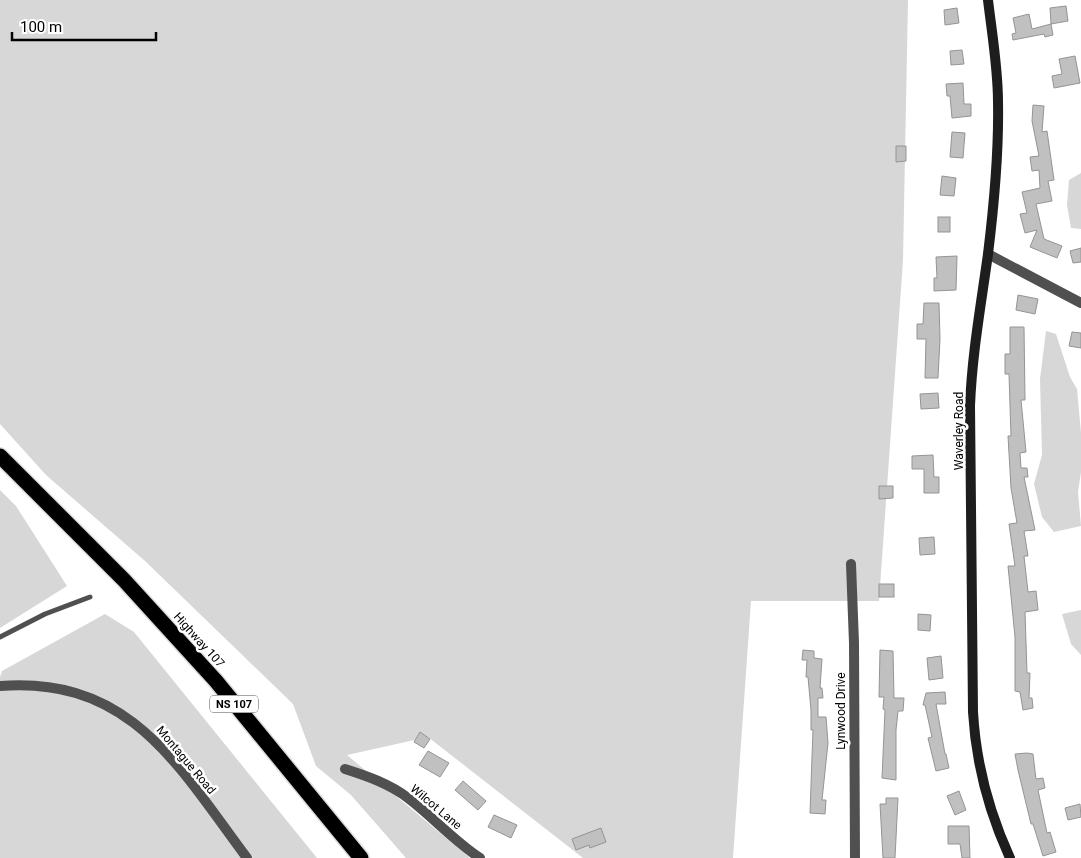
<svg xmlns="http://www.w3.org/2000/svg" width="1081" height="858" font-family="Roboto,sans-serif">
	<rect width="100%" height="100%" fill="#fff"/>
	<g fill="#d7d7d7">
		<path d="M0,0h908l-5,260 -24,341h-128l-18,257h-150l-155,-121 -81,18 123,103h-64l-55,-63 -35,-29 -23,-62 -148,-143 -99,-86 -46,-51z"/>
		<path d="M1081,173v56l-10,-1 -4,-23 2,-25z"/>
		<path d="M1046,331l10,3 14,43 7,12 4,44v39l-3,20 3,34 -27,6 -12,-15 -8,-33 8,-29 -2,-76z"/>
		<path d="M0,490l16,16 51,80 -67,42z"/>
		<path d="M1081,610v45l-10,-11 -9,-30z"/>
		<path d="M105,614l29,18 183,226h-317v-181l2,-6z"/>
	</g>
	<g fill="#c0c0c0" stroke="#949494">
		<path d="M1066,6l2,15 -17,3 -1,-16z"/>
		<path d="M957,8l2,15 -14,2 -1,-15z"/>
		<path d="M1029,14l3,15 19,-5 2,11 -8,2 -1,-3 -31,6 -1,-6 4,-1 -3,-15z"/>
		<path d="M962,50l2,14 -13,1 -1,-14z"/>
		<path d="M1075,56l5,27 -26,5 -2,-12 10,-2 -3,-15z"/>
		<path d="M963,83l1,21h7v12l-19,2 -2,-22h-3l-1,-12z"/>
		<path d="M1033,105l11,1 -2,26 5,-1 7,49 -6,1 4,20 -16,3 8,35 18,7 -5,12 -27,-11 7,-17 -12,3 -5,-19 7,-1 -5,-21 18,-4 -1,-18 -7,1 -2,-14 9,-1 -7,-35z"/>
		<path d="M952,132l13,1 -2,25 -13,-1z"/>
		<path d="M896,146h10v15l-10,1z"/>
		<path d="M942,176l14,2 -2,18 -14,-1z"/>
		<rect x="938" y="217" width="12" height="15"/>
		<path d="M1081,248v14l-8,1 -3,-12z"/>
		<path d="M957,256l-1,34 -22,1v-13h3l-1,-21z"/>
		<path d="M1018,295l20,4 -3,15 -19,-4z"/>
		<path d="M924,303h15l1,36 -2,39h-13l1,-39h-9v-15h6z"/>
		<path d="M1010,327h14l1,73h-4l5,52 -6,1 1,15h6l1,9h-4l11,53 -11,1 4,25h-4l4,36 8,-1 2,19 -13,2 2,61h3l-1,25h3l1,10 -10,2 -3,-18 -5,-1v-54l-7,-71h7l-6,-42 8,-1 -6,-35 -3,-52h3l-2,-62h-4v-20h5z"/>
		<path d="M1072,332l9,1v15l-12,-2z"/>
		<path d="M938,393l1,15 -18,1 -1,-15z"/>
		<path d="M933,455l1,22h5v16h-15v-24h-12v-13z"/>
		<path d="M879,486h14v12l-14,1z"/>
		<path d="M934,537l1,17 -15,1 -1,-17z"/>
		<rect x="879" y="584" width="15" height="13"/>
		<path d="M918,614l13,1 -1,16 -12,-1z"/>
		<path d="M803,650l11,1v7l8,1 -2,29h2l1,10h-5v19h8l2,26 -6,57h4l-1,14 -15,-1 3,-83h-2v-20l-3,-33h-2l1,-17h-5z"/>
		<path d="M880,650l13,1 1,47h10l-1,13h-5l-2,19v50l-14,-2 3,-68 -2,-1 1,-12h-5z"/>
		<path d="M941,656l2,22 -14,2 -2,-22z"/>
		<path d="M945,692l1,12h-10l9,50h1l3,14 -13,3 -8,-33 4,-1 -7,-32h-2l3,-12z"/>
		<path d="M420,732l10,7 -6,9 -10,-6z"/>
		<path d="M428,751l21,12 -9,14 -21,-12z"/>
		<path d="M1027,753l6,1 3,25 7,-1 2,10 -7,2 9,43 3,-1 6,20 -13,4 -10,-32h-2l-13,-54 -3,-16z"/>
		<path d="M463,781l23,20 -8,9 -23,-20z"/>
		<path d="M959,791l7,19 -11,5 -8,-19z"/>
		<path d="M886,798h12l-3,60h-12l-3,-54h6z"/>
		<path d="M1080,804l1,13 -13,3 -3,-12z"/>
		<path d="M494,815l23,10 -6,13 -23,-11z"/>
		<path d="M948,826h21l1,32h-8l-2,-14h-12z"/>
		<path d="M601,828l5,14 -16,6 -1,-3 -13,5 -4,-11z"/>
	</g>
	<g fill="none" stroke-linecap="round" stroke-linejoin="round">
		<defs>
			<path id="motorway" d="M0,456l124,124 92,101 145,177"/>
		</defs>
		<use href="#motorway" stroke="#dbdbdb" stroke-width="18"/>
		<path stroke="#505050" stroke-width="5" d="M0,637l45,-23 45,-17"/>
		<g stroke="#505050" stroke-width="10">
			<path d="M988,254l93,49"/>
			<path d="M851,564l3,79 1,215"/>
			<path d="M345,769c22,7 45,15 63,29 25,19 46,43 72,60"/>
		</g>
		<path stroke="#505050" stroke-width="10" d="M0,686c131,-10 178,80 247,172"/>
		<path stroke="#1d1d1d" stroke-width="10" d="M988,0c4,34 10,68 10,102 1,50 -4,103 -10,152 -7,51 -16,100 -18,152l3,306c3,52 15,98 37,146"/>
		<use href="#motorway" stroke="#000" stroke-width="15"/>
	</g>
	<g text-anchor="middle" stroke-width="5" stroke-linejoin="round" paint-order="stroke">
		<rect fill="#fff" stroke="#4c4c4c" stroke-width="1" x="210" y="695.5" width="48" height="17" rx="4"/>
		<g font-size="11" font-weight="bold" fill="#000">
			<text x="234" y="708">NS 107</text>
		</g>
		<g font-size="12" fill="#000" stroke="#fff">
			<text transform="translate(959 431) rotate(-90)" y="4">Waverley Road</text>
			<text transform="translate(199 640) rotate(48)" y="4">Highway 107</text>
			<text transform="translate(841 711) rotate(-90)" y="4">Lynwood Drive</text>
			<text transform="translate(186 760) rotate(50)" y="4">Montague Road</text>
			<text transform="translate(436 807) rotate(40)" y="4">Wilcot Lane</text>
		</g>
	</g>
	<path d="M12 32v8h144v-8" fill="none" stroke="#000000" stroke-width="2.5"/>
	<text x="20" y="32" font-size="15" fill="#000000" stroke="#ffffff" stroke-width="4" paint-order="stroke">100 m</text>
</svg>
